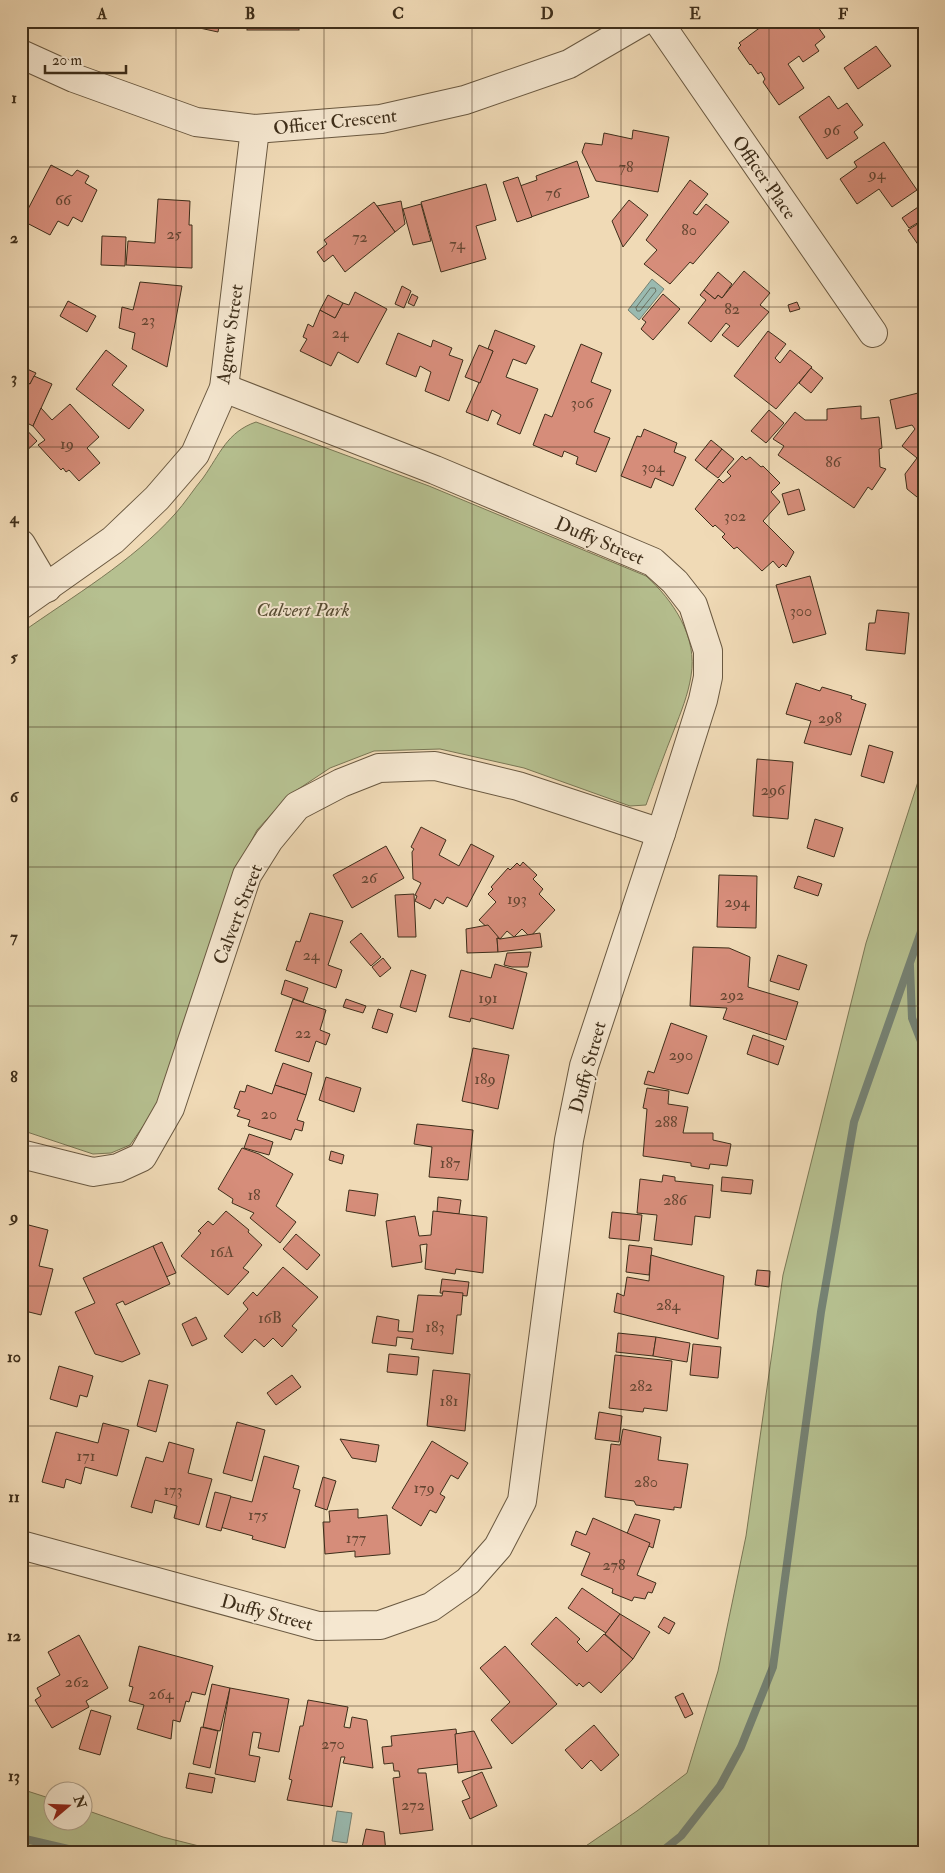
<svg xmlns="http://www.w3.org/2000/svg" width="945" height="1873" font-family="'IM FELL Double Pica',serif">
	<rect width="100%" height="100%" fill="#f0dab6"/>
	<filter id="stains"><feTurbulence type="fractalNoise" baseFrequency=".004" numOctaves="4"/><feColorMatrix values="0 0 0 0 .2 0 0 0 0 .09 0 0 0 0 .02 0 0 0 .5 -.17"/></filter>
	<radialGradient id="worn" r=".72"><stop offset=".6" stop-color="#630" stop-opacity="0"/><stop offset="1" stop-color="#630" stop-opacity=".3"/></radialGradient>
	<g fill="#b6c090" stroke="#7a7755">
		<path d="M256,422l173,64 217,90c27,24 52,61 45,100 -3,19 -10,36 -17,54 -10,25 -19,50 -28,75l-16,1 -106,-38 -84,-19 -66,2 -44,17 -42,28 -31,34 -24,46 -78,233 -25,36 -19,8 -18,1 -72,-24v-497c52,-37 111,-71 154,-119 10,-11 18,-24 28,-36 17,-24 24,-46 53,-56z"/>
		<path d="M924,763v1089h-347l60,-41 50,-38 31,-102 28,-135 37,-261 83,-332z"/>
		<path d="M21,1789l31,10v21h30l1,-11 80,28 60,15h-202z"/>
	</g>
	<g fill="#9abab0" stroke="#758274">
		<path d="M652,279l12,10 -25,31 -11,-10z"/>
		<path d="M337,1811l15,2 -5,30 -15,-2z"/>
	</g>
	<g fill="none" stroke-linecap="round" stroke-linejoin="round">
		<path stroke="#6c7465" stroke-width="1" d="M651,288h4l1,3 -16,20h-3l-1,-3z"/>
		<g stroke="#758274" stroke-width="8">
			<path d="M910,966l2,52 12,31"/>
			<path d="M21,1838l60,14"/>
			<path d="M661,1852l20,-16 39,-50 21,-39 32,-80 48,-355 33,-190 70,-199"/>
		</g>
	</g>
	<g fill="#d68d7a" stroke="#3e2e1a">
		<path d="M189,21h31l-2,11 -23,-5 1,-4z"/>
		<rect x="247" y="21" width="52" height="9"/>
		<path d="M769,21h57l-8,6 7,10 -10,8 4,6 -16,11 -4,-6 -11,8 16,24 -25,17 -16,-23 2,-3 -4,-7 -3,2 -7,-10 -1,1 -12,-17 3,-3 -2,-2z"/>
		<path d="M876,46l15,20 -33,23 -14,-21z"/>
		<path d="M829,96l9,13 9,-6 16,22 -9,7 4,6 -31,21 -28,-42z"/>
		<path d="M633,130l36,7 -11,55 -62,-11 -14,-29 3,-9 17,2 2,-12 28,6z"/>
		<path d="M884,142l33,48 -25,17 -13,-18 -22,15 -17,-25 17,-12 -3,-5z"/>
		<path d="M577,161l12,36 -61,21 -11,-31 20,-7 -1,-4z"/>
		<path d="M51,165l21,11 5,-6 12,6 -4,7 12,7 -15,32 -9,-5 -5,9 -10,-5 -8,14 -27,-14 -2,4v-17l6,3z"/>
		<path d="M518,177l14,40 -15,5 -14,-40z"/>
		<path d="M690,180l18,14 -15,19 4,2 9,-11 23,18 -36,42 -3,-2 -20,22 -26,-20 13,-14 -11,-10z"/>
		<path d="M486,184l10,36 -20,6 10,33 -45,13 -20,-70z"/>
		<path d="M158,199l32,2 -1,24h3v43l-66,-3 2,-24 27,2z"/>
		<path d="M629,200l19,15 -25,32 -11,-26z"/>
		<path d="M401,201l4,23 -10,8 -18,-26z"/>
		<path d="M374,202l21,30 -50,40 -12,-17 -9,7 -7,-10 10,-8 -3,-4z"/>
		<path d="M924,203v16l-15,9 -7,-10z"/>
		<path d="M421,204l10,37 -18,4 -10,-36z"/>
		<path d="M924,220v23l-5,3 -11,-16z"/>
		<path d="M102,236l24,1 -1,29 -24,-1z"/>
		<path d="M744,271l26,22 -10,12 9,7 -31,35 -16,-12 8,-9 -4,-3 -15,19 -23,-19 18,-23 -6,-5 4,-5 11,9 3,-4 4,3z"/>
		<path d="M718,272l14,12 -10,14 -4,-3 -3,4 -11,-9z"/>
		<path d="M140,282l42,4 -15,81 -35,-18 3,-16 -16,-5 3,-21 11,3z"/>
		<path d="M402,286l9,5 -7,17 -9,-4z"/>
		<path d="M355,292l32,17 -29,54 -20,-11 -7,14 -31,-15 7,-12 -4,-2 5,-13 5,3 7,-17 15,8 8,-15 6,2z"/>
		<path d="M412,294l6,3 -4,9 -6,-3z"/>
		<path d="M663,294l17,15 -27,31 -12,-11 5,-7 -4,-3z"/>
		<path d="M328,295l15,8 -8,15 -15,-8z"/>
		<path d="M68,301l28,15 -9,16 -27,-16z"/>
		<path d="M797,302l3,7 -10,3 -2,-7z"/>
		<path d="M495,330l40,16 -9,18 -13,-5 -7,18 32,12 -18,45 -23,-10 4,-9 -9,-5 -4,11 -22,-9 27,-61 -5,-2z"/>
		<path d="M768,331l18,13 -11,14 5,5 10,-13 22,17 -36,42 -42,-33z"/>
		<path d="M398,333l33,14 2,-7 19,8 -3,7 14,5 -14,41 -24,-10 6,-19 -11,-6 -4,11 -30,-13z"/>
		<path d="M581,344l21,9 -11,29 20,8 -17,42 16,6 -14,34 -20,-8 2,-7 -14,-6 -2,6 -29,-12 12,-31 7,3z"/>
		<path d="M479,345l14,6 -13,32 -15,-6z"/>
		<path d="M106,350l21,16 -15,19 32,25 -15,19 -53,-40z"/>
		<path d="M811,368l12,10 -12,15 -12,-10z"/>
		<path d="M27,369l9,4 -6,11 -9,-4z"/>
		<path d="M34,376l18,8 -19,42 -12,-6v-36l2,-3 7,3z"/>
		<path d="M918,393l3,10 3,2v94l-2,2 -15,-12 -2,-15 12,-16 -15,-12 13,-17 -3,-4 -16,4 -6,-29z"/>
		<path d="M70,404l29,33 -12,11 13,15 -21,18 -10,-11 -3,2 -3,-4 -2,2 -23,-25 7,-5 -12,-14 8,-18 11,12z"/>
		<path d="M861,406v13l18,-2 3,31 -3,1 1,18 6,2 -14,21 -4,-3 -14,21 -76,-53 6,-9 -11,-7 22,-27 10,8h22v-11z"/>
		<path d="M769,410l15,13 -18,20 -15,-12z"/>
		<path d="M21,424l16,17 -16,15z"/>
		<path d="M644,429l33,14 -3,9 12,5 -13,29 -18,-8 -4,10 -30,-12 16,-40 4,1z"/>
		<path d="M711,440l11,9 -16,20 -11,-9z"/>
		<path d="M722,449l12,10 -16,19 -12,-9z"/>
		<path d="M742,456l4,4 4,-3 11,10 2,-1 17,17 -9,9 9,10 -17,19 31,31 -8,15 -3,-3 -4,4 -6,-7 -11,10 -25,-24 -3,2 -12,-12 3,-3 -10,-9 -2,2 -18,-18 24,-30 4,4 8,-7 -4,-4z"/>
		<path d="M799,489l6,21 -17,5 -6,-21z"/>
		<path d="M810,576l16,58 -33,9 -17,-58z"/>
		<path d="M877,610l32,3 -4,41 -39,-4 3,-27h6z"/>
		<path d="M796,683l24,8 2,-4 30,9 -1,3 15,5 -15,51 -47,-12 7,-22 -25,-7z"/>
		<path d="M869,745l24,7 -9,31 -23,-7z"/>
		<path d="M757,759l36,3 -5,57 -35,-3z"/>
		<path d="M815,819l28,9 -9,29 -27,-9z"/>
		<path d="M421,827l25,13 -7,15 20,11 12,-22 23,12 -27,51 -20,-10 -4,7 -8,-5 -5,10 -15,-8 2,-5 -2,-1 6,-12 -8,-4 -1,-27 2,-3 -3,-2z"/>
		<path d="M386,846l18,32 -52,30 -19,-33z"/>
		<path d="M523,862l14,13 -4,4 10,10 -4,5 16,16 -25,27 -8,-8 -8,8 -7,-6 -7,8 -21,-19 17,-18 -8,-8 5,-5 -2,-2 17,-19 2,2 7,-7 3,3z"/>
		<path d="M719,875l38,1 -1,52 -39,-1z"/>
		<path d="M798,876l24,8 -4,12 -24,-8z"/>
		<path d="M414,894l2,43h-18l-3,-42z"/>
		<path d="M310,913l33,8 -15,44 14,5 -6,18 -50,-18 10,-29 4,1z"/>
		<path d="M488,925l12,14 -3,-1 1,14 -31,1 -1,-24z"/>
		<path d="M361,933l20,24 -10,9 -21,-24z"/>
		<path d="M540,933l2,14 -44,5 -1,-14 3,1z"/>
		<path d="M693,947l36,1 21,9 -2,30 50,15 -12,38 -63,-21 4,-11 -37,-2z"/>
		<path d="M531,952l-3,15h-16l-8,-2 3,-12z"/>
		<path d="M778,955l29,10 -8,25 -29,-9z"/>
		<path d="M383,958l8,10 -11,9 -8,-10z"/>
		<path d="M495,964l32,9 -14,56 -42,-11 -1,4 -21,-5 12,-47 30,8z"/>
		<path d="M411,970l15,5 -10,37 -16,-5z"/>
		<path d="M285,980l23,8 -5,14 -22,-8z"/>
		<path d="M293,999l33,11 -6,20 10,4 -4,11 -10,-4 -7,21 -34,-11z"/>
		<path d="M346,999l20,7 -3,7 -20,-6z"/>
		<path d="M378,1009l15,5 -6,19 -15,-5z"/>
		<path d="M671,1023l36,13 -19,58 -44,-10 4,-13 6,2z"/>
		<path d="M753,1035l31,11 -6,19 -31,-11z"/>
		<path d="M473,1048l36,7 -11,54 -36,-8z"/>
		<path d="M283,1063l29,10 -6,22 -31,-10z"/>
		<path d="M326,1077l35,11 -7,24 -35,-12z"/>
		<path d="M247,1085l25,9 3,-9 31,10 -9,25 7,2 -2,9 -7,-2 -4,11 -43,-14 2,-6 -13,-4 3,-6 -6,-2 6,-17 5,1z"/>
		<path d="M647,1088l22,3 -1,13 20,3 -5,26h30v7l18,4 -4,22 -17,-2 -1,5 -18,-3v-3l-48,-7 4,-47 -4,-1z"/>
		<path d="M417,1124l56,6 -5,50 -39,-3 3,-30 -18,-3z"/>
		<path d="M249,1134l24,8 -4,13 -25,-7z"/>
		<path d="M242,1148l17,6 34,20 -17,32 20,16 -16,21 -30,-25 4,-5 -22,-10 1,-4 -15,-10z"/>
		<path d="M331,1151l13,4 -2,9 -13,-4z"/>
		<path d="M663,1175l12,2v4l38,4 -3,33 -15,-2 -3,29 -38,-5 3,-25 -20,-2 3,-34 22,3z"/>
		<path d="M722,1177l31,3 -2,14 -30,-3z"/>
		<path d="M349,1190l29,4 -3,22 -29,-5z"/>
		<path d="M438,1197l23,3 -2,14 -22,-2z"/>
		<path d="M226,1211l23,19 -1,2 14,13 -19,23 6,4 -21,23 -47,-39 20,-23 -3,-2 10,-10 5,4z"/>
		<path d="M433,1211l54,6 -4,56 -27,-4 -1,5 -30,-5 2,-25 -7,1 2,17 -30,5 -6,-46 29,-5 4,20 12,-1z"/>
		<path d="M612,1212l30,3 -3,26 -30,-3z"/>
		<path d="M21,1223l27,7 -9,36 14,3 -12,46 -20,-5 2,-13 -2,-1z"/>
		<path d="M296,1234l24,21 -13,15 -24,-21z"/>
		<path d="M162,1242l14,31 -10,4 -13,-31z"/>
		<path d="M629,1245l23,3 -3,27 -23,-3z"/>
		<path d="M153,1246l17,38 -45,21 -2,-4 -7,3 24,50 -18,8 -27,-8 -20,-42 20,-9 -12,-25z"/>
		<path d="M651,1255l73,21 -6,63 -104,-27 3,-19 7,3 3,-19 22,4z"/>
		<path d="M283,1267l35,30 -26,29 5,4 -15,17 -9,-9 -9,9 -9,-8 -13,14 -18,-17 24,-27 -5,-6 10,-11 4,4z"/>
		<path d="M757,1270l13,1 -1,16 -14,-2z"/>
		<path d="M442,1279l27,3 -2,14 -27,-3z"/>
		<path d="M443,1291l20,2 -2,22h-4l-4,39 -42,-5 2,-10 -16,-2 -1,9 -24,-3 5,-27 22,4 -1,11 15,1 5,-37 24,1z"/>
		<path d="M196,1317l11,22 -15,7 -10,-22z"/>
		<path d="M618,1333l38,4 -3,19 -37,-4z"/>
		<path d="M656,1337l34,6 -3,19 -34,-6z"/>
		<path d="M693,1344l28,3 -3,31 -28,-3z"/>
		<path d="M389,1354l30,3 -2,18 -30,-3z"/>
		<path d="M615,1355l57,6 -5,50 -23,-3 -1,4 -34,-4z"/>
		<path d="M59,1366l34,10 -6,21 -7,-2 -3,12 -27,-8z"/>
		<path d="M433,1370l37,4 -5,57 -38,-5z"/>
		<path d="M292,1375l9,12 -25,18 -9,-12z"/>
		<path d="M149,1380l19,5 -12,47 -19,-6z"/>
		<path d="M599,1412l23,4 -3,26 -24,-3z"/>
		<path d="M237,1422l28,8 -13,51 -29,-8z"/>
		<path d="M103,1423l26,7 -12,46 -32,-9 -4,17 -15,-5 -2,9 -22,-6 14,-50 42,11z"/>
		<path d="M623,1429l38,8 -3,23 30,4 -7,44 -7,-1v3l-38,-5 -2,-4 -29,-4 6,-53 9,1z"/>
		<path d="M340,1439l39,6 -3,17 -24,-4z"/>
		<path d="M432,1441l36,22 -10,16 -7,-4 -11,19 5,3 -9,16 -6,-3 -9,16 -29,-18z"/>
		<path d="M169,1442l25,7 -6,24 24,6 -13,46 -25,-7 3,-12 -22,-6 -3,13 -21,-6 15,-50 17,5z"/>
		<path d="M264,1456l35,10 -6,22 7,2 -15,58 -33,-9 1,-3 -33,-9 8,-31 24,6z"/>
		<path d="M323,1477l13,4 -9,29 -12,-4z"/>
		<path d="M215,1492l16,4 -10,35 -15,-4z"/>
		<path d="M358,1509v9l29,-3 3,39 -35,3v-6l-30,3 -2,-32h7l-1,-11z"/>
		<path d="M635,1514l25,6 -7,28 -27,-12z"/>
		<path d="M593,1518l57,25 -13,32 19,8 -4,10 -4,-1 -3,7 -11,-2 -2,4 -20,-8 1,-4 -32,-14 9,-22 -19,-8 5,-14 10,4z"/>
		<path d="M582,1588l38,26 -14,19 -38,-25z"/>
		<path d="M620,1614l30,18 -17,27 -28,-25z"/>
		<path d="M556,1617l24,22 -3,3 10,10 17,-18 29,25 -32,34 -12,-11 -6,5 -4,-4 -2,3 -46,-42z"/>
		<path d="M664,1617l11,6 -6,11 -11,-7z"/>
		<path d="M79,1635l29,53 -22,13 3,6 -37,21 -17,-28 6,-4 -4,-8 23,-13 -12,-23z"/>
		<path d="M139,1646l74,20 -8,29 -13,-3 -3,10 -3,-1 -6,21 -7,-2 -2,19 -34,-10 7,-24 -15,-4 4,-14 -4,-1z"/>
		<path d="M505,1646l52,58 -45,40 -21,-24 19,-18 -30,-34z"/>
		<path d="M212,1684l18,4 -10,43 -17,-4z"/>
		<path d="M230,1688l59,11 -10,53 -21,-4 3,-15 -8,-1 -4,23 11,2 -5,25 -40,-8z"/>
		<path d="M683,1693l10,21 -8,4 -10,-21z"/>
		<path d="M308,1700l40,7 -4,20 6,1 2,-11 15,3 6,48 -30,-5 2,-6h-4l-9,50 -45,-7 5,-20 -3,-1 11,-53h3z"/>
		<path d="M91,1710l20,6 -11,39 -21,-6z"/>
		<path d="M594,1725l25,30 -18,16 -10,-11 -9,9 -17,-19z"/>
		<path d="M201,1727l17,4 -8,37 -17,-4z"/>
		<path d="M456,1729l4,35 -42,5v4h8l7,57 -33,4 -7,-56 7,-1 -1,-6h-5l-1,-8 -9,1 -2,-17 10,-1 -1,-10z"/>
		<path d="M474,1731l18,37 -34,5 -3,-39z"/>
		<path d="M482,1772l15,34 -27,13 -8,-18 8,-3 -8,-17z"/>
		<path d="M189,1773l26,5 -3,15 -26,-5z"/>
		<path d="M366,1829l18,3 2,20h-25z"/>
	</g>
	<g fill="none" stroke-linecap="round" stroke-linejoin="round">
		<defs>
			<g id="minor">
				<path d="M658,21l215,312"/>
				<path d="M21,54l53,24 122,44 59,7 126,-10 84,-19 104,-36 74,-43"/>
				<path d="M21,544l26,44"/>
				<path d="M21,605l92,-65 44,-42 38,-44 29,-66 31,-259"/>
				<path d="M21,1154l72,18 25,-4 24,-11 28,-49 77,-233 22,-35 28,-34 44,-23 38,-15 56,-2 83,20 143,47"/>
				<path d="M21,1545l297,81 62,-1 51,-18 37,-26 30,-34 24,-46 47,-361 15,-74 77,-233 42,-133 5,-23v-26l-15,-46 -18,-23 -22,-20 -218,-92 -211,-82"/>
			</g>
		</defs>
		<use href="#minor" stroke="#6a5941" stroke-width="30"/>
		<use href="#minor" stroke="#f5e7d0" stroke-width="28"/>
	</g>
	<path fill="none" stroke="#3e2e1a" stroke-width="1" stroke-opacity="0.55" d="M176,21v1831M324,21v1831M472,21v1831M621,21v1831M769,21v1831M21,167h903M21,307h903M21,447h903M21,587h903M21,727h903M21,867h903M21,1006h903M21,1146h903M21,1286h903M21,1426h903M21,1566h903M21,1706h903"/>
	<g text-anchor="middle" stroke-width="4" stroke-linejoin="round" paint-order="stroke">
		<g font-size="16" fill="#644632">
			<text x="832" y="135">96</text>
			<text x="626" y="172">78</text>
			<text x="877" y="179">94</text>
			<text x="553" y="198">76</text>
			<text x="63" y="205">66</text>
			<text x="689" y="235">80</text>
			<text x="174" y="239">25</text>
			<text x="360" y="242">72</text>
			<text x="457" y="249">74</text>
			<text x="732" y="314">82</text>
			<text x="148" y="325">23</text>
			<text x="340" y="338">24</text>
			<text x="582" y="408">306</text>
			<text x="67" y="449">19</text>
			<text x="833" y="467">86</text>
			<text x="653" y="472">304</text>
			<text x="735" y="521">302</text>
			<text x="801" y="616">300</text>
			<text x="830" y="723">298</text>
			<text x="773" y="795">296</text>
			<text x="369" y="883">26</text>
			<text x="517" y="904">193</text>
			<text x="737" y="907">294</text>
			<text x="311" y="960">24</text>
			<text x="732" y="1000">292</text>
			<text x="488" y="1003">191</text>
			<text x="303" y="1038">22</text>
			<text x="681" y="1060">290</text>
			<text x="485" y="1084">189</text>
			<text x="269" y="1119">20</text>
			<text x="666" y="1127">288</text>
			<text x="450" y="1168">187</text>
			<text x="254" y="1200">18</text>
			<text x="675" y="1205">286</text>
			<text x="222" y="1257">16A</text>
			<text x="668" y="1310">284</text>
			<text x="270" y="1323">16B</text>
			<text x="435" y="1332">183</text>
			<text x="641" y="1391">282</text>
			<text x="449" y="1406">181</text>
			<text x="86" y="1461">171</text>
			<text x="646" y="1487">280</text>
			<text x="424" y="1493">179</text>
			<text x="173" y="1495">173</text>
			<text x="258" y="1520">175</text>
			<text x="356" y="1543">177</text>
			<text x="614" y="1570">278</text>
			<text x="77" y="1687">262</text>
			<text x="161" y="1699">264</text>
			<text x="333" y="1749">270</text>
			<text x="413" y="1810">272</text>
		</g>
		<g font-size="19" fill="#3e2e1a" stroke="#f5e7d0">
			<text transform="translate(335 121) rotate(-6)" y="7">Officer Crescent</text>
			<text transform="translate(765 177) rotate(55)" y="7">Officer Place</text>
			<text transform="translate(229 334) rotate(-82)" y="7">Agnew Street</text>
			<text transform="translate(600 540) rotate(23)" y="7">Duffy Street</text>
			<text transform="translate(237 914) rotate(-69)" y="7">Calvert Street</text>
			<text transform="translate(587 1067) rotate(-75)" y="7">Duffy Street</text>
			<text transform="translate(267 1612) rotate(15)" y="7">Duffy Street</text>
		</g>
		<g font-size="19" font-style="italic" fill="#564b32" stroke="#f5e7d0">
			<text x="303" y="616">Calvert Park</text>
		</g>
	</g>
	<rect width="945" height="1873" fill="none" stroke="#f0dab6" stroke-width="55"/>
	<g transform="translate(68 1806) rotate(71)"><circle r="24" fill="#f5e7d0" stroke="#ac9d87"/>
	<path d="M0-4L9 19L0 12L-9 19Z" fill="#8f2418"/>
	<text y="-8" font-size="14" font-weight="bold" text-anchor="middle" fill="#3e2e1a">N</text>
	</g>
	<path d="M45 65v8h81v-8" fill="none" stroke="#3e2e1a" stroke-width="2.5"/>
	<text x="52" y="65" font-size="15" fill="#3e2e1a" stroke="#f5e7d0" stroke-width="4" paint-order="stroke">20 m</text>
	<rect x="28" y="28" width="890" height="1818" fill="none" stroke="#3e2e1a" stroke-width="2"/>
	<g font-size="16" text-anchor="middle" font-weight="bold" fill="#3e2e1a">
		<text x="102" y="19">A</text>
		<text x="250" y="19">B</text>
		<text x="398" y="19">C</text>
		<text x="547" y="19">D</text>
		<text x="695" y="19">E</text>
		<text x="843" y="19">F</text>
		<text x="14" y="103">1</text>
		<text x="14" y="243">2</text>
		<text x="14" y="383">3</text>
		<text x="14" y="523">4</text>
		<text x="14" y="662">5</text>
		<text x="14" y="802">6</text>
		<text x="14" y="942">7</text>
		<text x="14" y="1082">8</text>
		<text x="14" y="1222">9</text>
		<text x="14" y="1362">10</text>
		<text x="14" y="1502">11</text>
		<text x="14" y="1641">12</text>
		<text x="14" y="1781">13</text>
	</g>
	<rect width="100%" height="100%" filter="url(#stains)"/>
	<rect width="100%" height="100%" fill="url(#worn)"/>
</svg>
